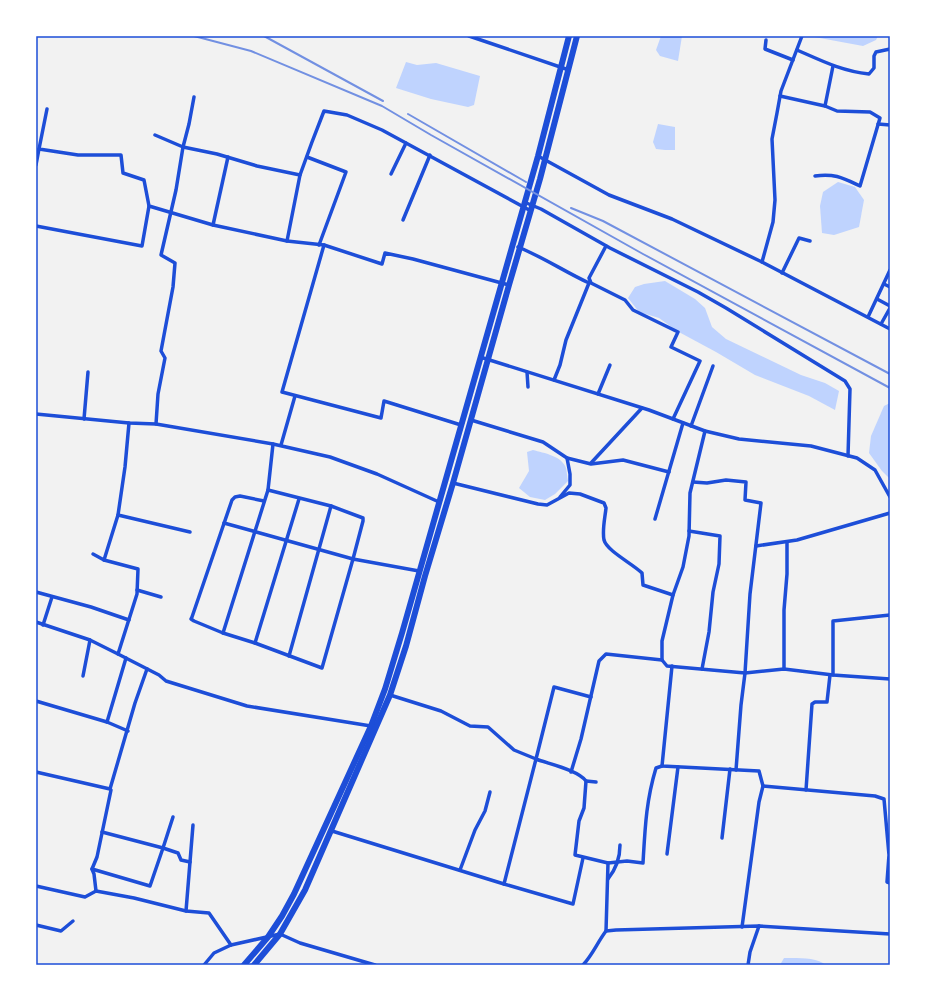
<svg xmlns="http://www.w3.org/2000/svg" width="926" height="1001" font-family="'Archivo Narrow',sans-serif">
	<rect width="100%" height="100%" fill="#f2f2f2"/>
	<g fill="#bfd3fe">
		<path d="M661,36h21l-4,25 -18,-5 -4,-6z"/>
		<path d="M809,36h69l-2,4 -13,6z"/>
		<path d="M406,62l11,3 19,-2 44,13 -6,29 -6,2 -37,-8 -35,-11z"/>
		<path d="M658,124l17,3v23h-10l-9,-1 -3,-7z"/>
		<path d="M838,182l17,5 9,13 -5,27 -25,8 -12,-2 -2,-27 3,-14z"/>
		<path d="M665,281l30,18 10,9 7,19 14,12 75,36 24,8 14,8 -4,19 -26,-14 -54,-21 -39,-23 -39,-21 -18,-13 -20,-6 -11,-14 7,-11 9,-3z"/>
		<path d="M890,403v76l-8,-8 -13,-18 2,-17 13,-30z"/>
		<path d="M533,450c11,3 29,6 33,18 1,4 1,9 2,13l-13,13 -10,6 -15,-3 -11,-9 10,-17 -2,-19z"/>
		<path d="M784,958c12,0 33,-1 42,7h-46z"/>
	</g>
	<g fill="none" stroke-linecap="round" stroke-linejoin="round">
		<g stroke="#1d4ed8" stroke-width="3.5">
			<path d="M469,36l100,34"/>
			<path d="M766,40l-1,9 28,11"/>
			<path d="M797,50c25,11 45,21 72,24l5,-6v-12l2,-4 14,-3"/>
			<path d="M780,96l45,10 8,-40"/>
			<path d="M47,109l-8,40 39,6h43l2,18 21,7 5,26 64,19 74,16 37,4 58,19 3,-11 28,6 96,26"/>
			<path d="M878,124l12,1"/>
			<path d="M155,135l28,12 34,7 40,12 43,9"/>
			<path d="M538,156l71,39 63,24 90,43 128,67"/>
			<path d="M307,157l39,15 -27,73"/>
			<path d="M36,165l3,-16"/>
			<path d="M391,174l15,-31"/>
			<path d="M815,176c19,-3 28,2 45,10l20,-68 -10,-6 -33,-1 -12,-5"/>
			<path d="M524,202l17,7 69,39 88,44 28,16 119,73 5,8 -2,67"/>
			<path d="M403,220l27,-65"/>
			<path d="M213,225l15,-68"/>
			<path d="M36,226l106,20 7,-40"/>
			<path d="M287,241l13,-66 12,-33 12,-31 23,4 35,15 149,81"/>
			<path d="M324,245l-42,147 99,26 3,-17 77,24"/>
			<path d="M606,246l-17,32 2,5 34,17 8,10 45,22 -7,15 29,14 -27,58"/>
			<path d="M518,247c25,10 47,25 71,36l-23,57 -6,25 -6,15"/>
			<path d="M762,262l11,-40 2,-22 -3,-61 5,-26 4,-22 21,-55"/>
			<path d="M782,273l17,-35 11,3"/>
			<path d="M884,284l6,3"/>
			<path d="M877,299l13,7"/>
			<path d="M868,317l22,-47"/>
			<path d="M881,324l9,-16"/>
			<path d="M480,357l169,53 56,21 34,8 72,7 46,12 18,12 15,27"/>
			<path d="M527,372l1,15"/>
			<path d="M598,394l12,-29"/>
			<path d="M36,414l93,9 27,1 117,20 57,13 47,17 62,28"/>
			<path d="M84,419l4,-47"/>
			<path d="M471,420l72,22 24,16 24,6 32,-4 46,12"/>
			<path d="M129,423l-4,44 -7,48 -14,45 34,9 -1,25 -19,60 41,21 7,6 81,25 124,20"/>
			<path d="M156,424l2,-30 7,-36 -4,-7 12,-64 2,-24 -14,-8 15,-65 7,-43 6,-23 5,-27"/>
			<path d="M691,426l22,-60"/>
			<path d="M705,431l-15,62 -1,43 -6,31 -10,28 -11,46v19l5,6 78,7 39,-4 49,6 57,4"/>
			<path d="M281,445l14,-49"/>
			<path d="M591,463l51,-55"/>
			<path d="M693,482l14,1 19,-3 20,2 -1,18 16,3 -11,91 -5,79 -4,32 -5,65"/>
			<path d="M453,483l85,21 9,1 22,-12 11,1 24,9 2,5c-1,10 -4,22 -2,32 3,11 29,24 38,33l1,12 30,10"/>
			<path d="M560,497l10,-12v-11l-3,-16"/>
			<path d="M264,501l-24,-5 -5,1 -3,3 -40,117 -1,2 3,2 29,12 32,10 67,25 31,-109 66,12"/>
			<path d="M118,515l72,17"/>
			<path d="M655,519l28,-96"/>
			<path d="M224,523l129,36 10,-38v-3l-32,-12 -63,-16"/>
			<path d="M689,531l31,5 -1,28 -6,28 -4,40 -7,37"/>
			<path d="M756,546l41,-6 93,-27"/>
			<path d="M93,554l11,6"/>
			<path d="M137,590l24,7"/>
			<path d="M36,592l55,15 38,13"/>
			<path d="M36,622l54,18 28,14"/>
			<path d="M43,625l9,-28"/>
			<path d="M223,633l45,-143 5,-46"/>
			<path d="M255,643l44,-144"/>
			<path d="M289,656l42,-150"/>
			<path d="M672,666l-10,100 97,5 4,15 -4,16 -17,125"/>
			<path d="M784,669v-59l3,-36v-32"/>
			<path d="M833,675v-54l57,-6"/>
			<path d="M83,676l7,-36"/>
			<path d="M390,695l51,16 29,15 18,1 26,23 22,9 -32,125 69,20 10,-46"/>
			<path d="M591,697l-37,-10 -18,72c13,5 42,11 50,22l-2,27 -5,13 -4,34 33,8 -2,68"/>
			<path d="M36,701l71,21 21,9"/>
			<path d="M107,722l19,-64"/>
			<path d="M36,772l74,17 25,-86 12,-34"/>
			<path d="M571,772l10,-33 18,-78 7,-7 56,6"/>
			<path d="M586,781l10,1"/>
			<path d="M763,786l112,10 9,3 5,56 -2,27 3,1"/>
			<path d="M806,790l6,-86 3,-2h12l3,-27"/>
			<path d="M173,817l-10,31 15,5 3,7 9,2"/>
			<path d="M332,831l172,53"/>
			<path d="M722,838l8,-69"/>
			<path d="M667,854l11,-87"/>
			<path d="M608,863l19,-2 16,2c2,-34 3,-62 13,-95l6,-2"/>
			<path d="M92,869l58,17 13,-38 -61,-16"/>
			<path d="M460,870l15,-40 10,-19 5,-19"/>
			<path d="M608,879c8,-10 12,-21 12,-34"/>
			<path d="M36,886l49,11 11,-6 38,7 52,13 23,2 22,32"/>
			<path d="M96,891l-2,-17 -2,-5 5,-12 14,-67"/>
			<path d="M186,911l7,-86"/>
			<path d="M36,925l25,6 12,-10"/>
			<path d="M204,965l10,-12 17,-8 49,-11 20,9 75,22"/>
			<path d="M583,965c10,-11 14,-22 23,-34l10,-1 143,-4 131,8"/>
			<path d="M748,965l2,-13 9,-26"/>
		</g>
		<g stroke="#1d4ed8" stroke-width="6">
			<path d="M244,965l24,-28 14,-21 12,-22 77,-168 14,-37 17,-56 136,-477 31,-120"/>
			<path d="M254,965l26,-31 25,-44 85,-195 16,-49 19,-70 28,-93 56,-198 31,-106 37,-143"/>
		</g>
		<g stroke="#7290e2" stroke-width="2">
			<path d="M194,36l57,15 131,55 49,29 212,119 247,134"/>
			<path d="M264,36l119,65"/>
			<path d="M408,114l118,68"/>
			<path d="M571,208l32,13 287,153"/>
		</g>
	</g>
	<rect width="926" height="1001" fill="none" stroke="#ffffff" stroke-width="74"/>
	<rect x="37" y="37" width="852" height="927" fill="none" stroke="#1d4ed8" stroke-width="1.5"/>
</svg>
